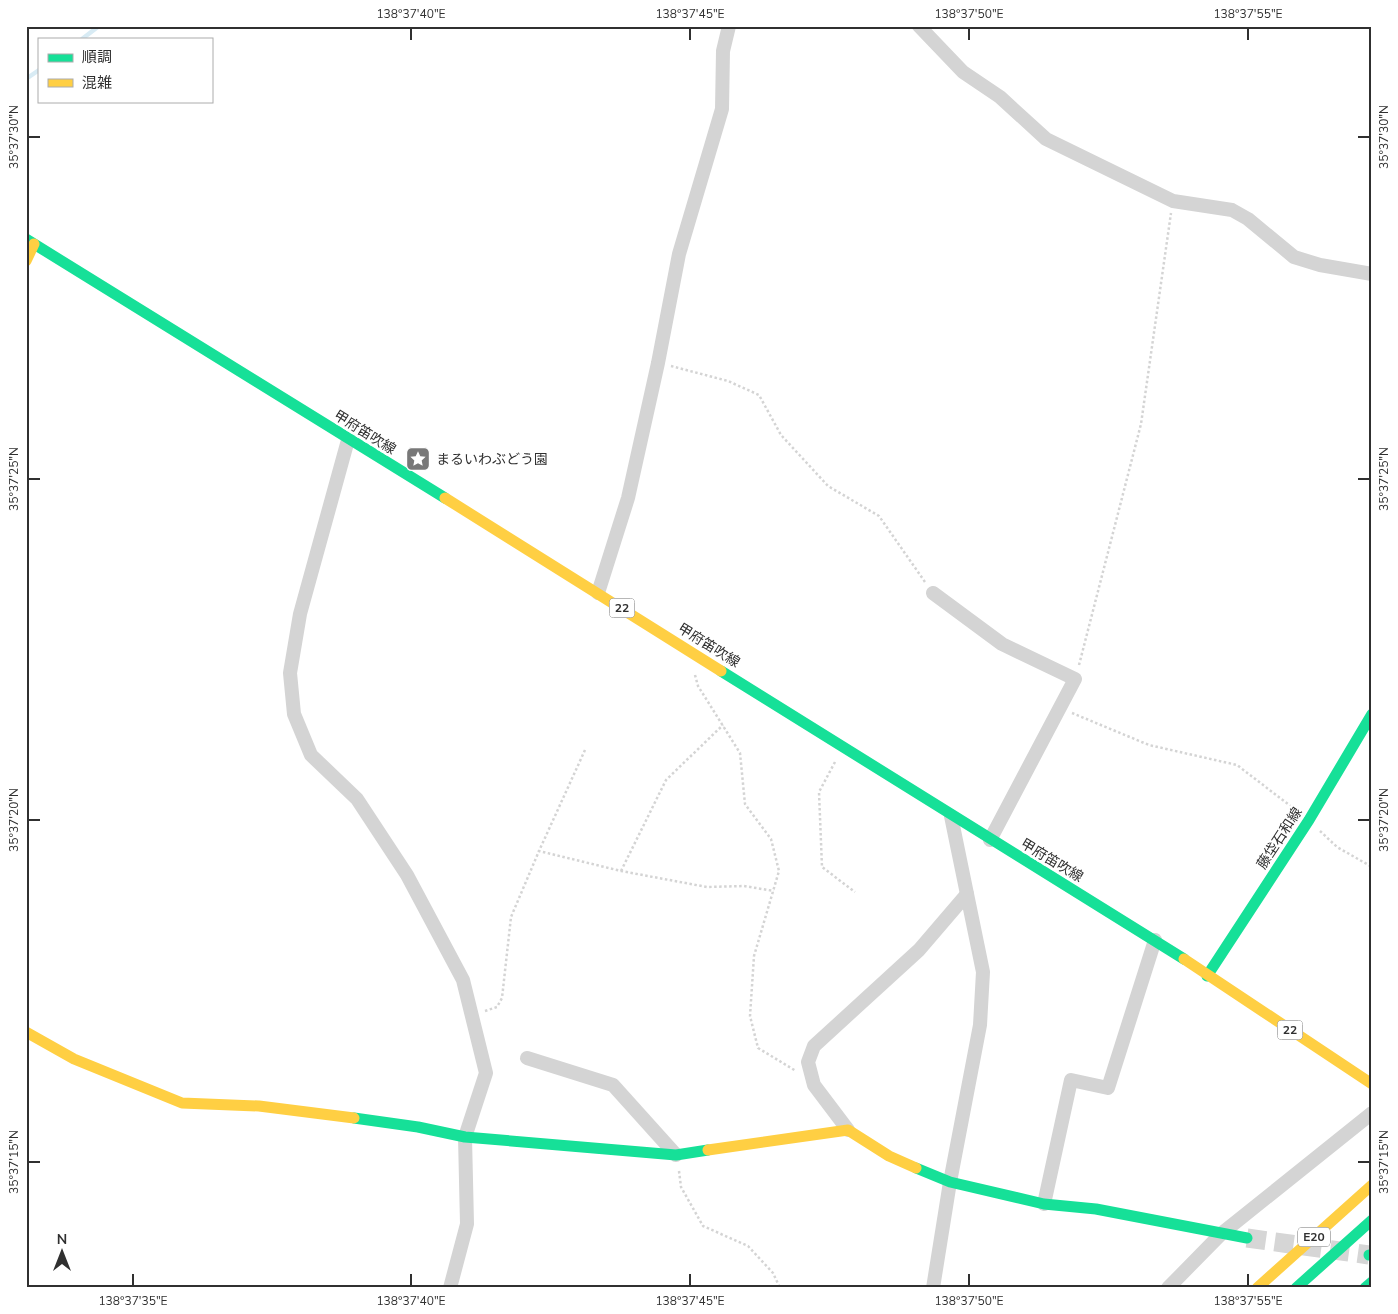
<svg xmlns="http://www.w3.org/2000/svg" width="1398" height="1314" font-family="'Nunito Sans','Noto Sans JP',sans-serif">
	<rect width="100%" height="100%" fill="#fff"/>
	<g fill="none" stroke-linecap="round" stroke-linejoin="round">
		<g stroke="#d8ebf4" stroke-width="4.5">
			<path d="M82,39l17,-13"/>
			<path d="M26,79l13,-9"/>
		</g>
		<path stroke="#d6d6d6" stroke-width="19" stroke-dasharray="19 9" stroke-linecap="butt" d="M1247,1238l122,17"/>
		<g stroke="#d4d4d4" stroke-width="2.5" stroke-dasharray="2.5 2.5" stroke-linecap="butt">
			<path d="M671,366l57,15 31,14 22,40 47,51 51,30 46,66"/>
			<path d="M1079,665l62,-241 30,-211"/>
			<path d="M695,675l3,11 42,67 5,51 26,35 8,32 -25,85 -4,60 8,32 38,23"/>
			<path d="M1072,713l77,32 88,20 60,46"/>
			<path d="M585,750l-46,101 82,20 86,16 37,-1 30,5"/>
			<path d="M835,762l-16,30 3,75 33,25"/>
			<path d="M1320,831l17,16 35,20"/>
			<path d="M621,871l45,-91 57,-55"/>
			<path d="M485,1011l12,-4 5,-9 9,-81 28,-66"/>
			<path d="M679,1171l2,16 22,39 45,20 25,27 7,15"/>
		</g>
		<g stroke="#d4d4d4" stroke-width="14">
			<path d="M919,26l44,46 37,25 46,42 127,62 59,9 16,9 46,38 26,8 52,9"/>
			<path d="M348,440l-48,174 -10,59 4,41 17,41 46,44 50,76 56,105 23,93 -21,64 2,87 -17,64"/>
			<path d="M598,593l30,-95 30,-135 21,-109 43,-145 1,-58 6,-25"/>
			<path d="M933,593l69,51 73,35 -85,161"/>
			<path d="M527,1058l86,27 63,70"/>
			<path d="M848,1130l-34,-45 -6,-23 6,-16 105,-96 48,-56"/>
			<path d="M1044,1204l27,-124 37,8 47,-148"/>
			<path d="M933,1288l17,-106 30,-157 3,-53 -32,-156"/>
			<path d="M1168,1288l53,-54 151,-121"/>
		</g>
		<g stroke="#16e098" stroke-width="11">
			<path d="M26,239l419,259"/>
			<path d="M721,671l463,288"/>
			<path d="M1207,976l102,-156 63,-106"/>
			<path d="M354,1118l64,9 47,10 211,18 32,-5"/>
			<path d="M916,1168l34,14 94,22 52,5 151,29"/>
			<path d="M1369,1255h3"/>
			<path d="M1296,1288l76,-68"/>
			<path d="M1365,1288l7,-6"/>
		</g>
		<g stroke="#ffcf43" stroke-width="11">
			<path d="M26,261l8,-17"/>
			<path d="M445,498l276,173"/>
			<path d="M1184,959l188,125"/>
			<path d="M26,1032l48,27 108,44 77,3 95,12"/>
			<path d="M708,1150l140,-20 41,26 27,12"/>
			<path d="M1257,1288l115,-103"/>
		</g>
	</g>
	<path fill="none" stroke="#303030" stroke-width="2" d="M411,28v12M690,28v12M969,28v12M1248,28v12M28,137h12M1358,137h12M28,479h12M1358,479h12M28,820h12M1358,820h12M28,1162h12M1358,1162h12M133,1274v12M411,1274v12M690,1274v12M969,1274v12M1248,1274v12"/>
	<defs>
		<symbol id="sight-square" viewBox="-11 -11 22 22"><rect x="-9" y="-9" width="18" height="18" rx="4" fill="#787878" stroke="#fff"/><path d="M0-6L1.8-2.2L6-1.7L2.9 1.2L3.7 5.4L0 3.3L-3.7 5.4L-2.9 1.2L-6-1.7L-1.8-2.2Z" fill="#fff"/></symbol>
	</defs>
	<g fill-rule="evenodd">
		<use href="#sight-square" x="404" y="445" width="28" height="28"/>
	</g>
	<g text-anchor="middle" stroke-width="5" stroke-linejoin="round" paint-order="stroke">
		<g fill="#fff" stroke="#6e6e6e" stroke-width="1">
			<rect x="609.5" y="598.5" width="25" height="19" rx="4"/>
			<rect x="1277.5" y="1020.5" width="25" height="19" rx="4"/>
			<rect x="1298" y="1227.5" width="32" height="19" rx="4"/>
		</g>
		<g font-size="12" font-weight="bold" fill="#303030">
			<text x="622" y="612">22</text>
			<text x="1290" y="1034">22</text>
			<text x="1314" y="1241">E20</text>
		</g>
		<g font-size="14" fill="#303030" stroke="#fff">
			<text transform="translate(365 432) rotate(32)" y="5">甲府笛吹線</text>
			<text transform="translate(709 645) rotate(32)" y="5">甲府笛吹線</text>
			<text transform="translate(1279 838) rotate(-57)" y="5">藤垈石和線</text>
			<text transform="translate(1052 860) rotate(31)" y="5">甲府笛吹線</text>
		</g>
		<g font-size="14" fill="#303030" stroke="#fff" text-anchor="start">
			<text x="436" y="464">まるいわぶどう園</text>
		</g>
	</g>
	<rect width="1398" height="1314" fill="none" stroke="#ffffff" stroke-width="55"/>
	<rect x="38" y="38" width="175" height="65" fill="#ffffff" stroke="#acacac"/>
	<rect x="48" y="54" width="25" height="8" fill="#16e098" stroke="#acacac"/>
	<text x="82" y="62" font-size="15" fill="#303030">順調</text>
	<rect x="48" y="79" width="25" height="8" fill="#ffcf43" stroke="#acacac"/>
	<text x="82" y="88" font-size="15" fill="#303030">混雑</text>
	<g transform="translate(62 1252)" stroke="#ffffff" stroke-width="4" paint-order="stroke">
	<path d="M0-4L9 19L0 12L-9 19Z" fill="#303030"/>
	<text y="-8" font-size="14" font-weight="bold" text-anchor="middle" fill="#303030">N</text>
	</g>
	<rect x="28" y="28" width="1342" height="1258" fill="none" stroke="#303030" stroke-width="2"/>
	<g font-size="12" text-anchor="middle" fill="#303030">
		<text x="411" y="18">138°37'40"E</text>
		<text x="690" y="18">138°37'45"E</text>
		<text x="969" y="18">138°37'50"E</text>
		<text x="1248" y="18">138°37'55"E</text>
		<text transform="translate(14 137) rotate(-90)" y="4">35°37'30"N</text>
		<text transform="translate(1384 137) rotate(-90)" y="4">35°37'30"N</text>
		<text transform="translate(14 479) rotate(-90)" y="4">35°37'25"N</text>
		<text transform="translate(1384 479) rotate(-90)" y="4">35°37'25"N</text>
		<text transform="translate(14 820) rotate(-90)" y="4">35°37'20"N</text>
		<text transform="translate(1384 820) rotate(-90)" y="4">35°37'20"N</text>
		<text transform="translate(14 1162) rotate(-90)" y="4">35°37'15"N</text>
		<text transform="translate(1384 1162) rotate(-90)" y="4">35°37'15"N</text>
		<text x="133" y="1305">138°37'35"E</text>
		<text x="411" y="1305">138°37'40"E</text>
		<text x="690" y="1305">138°37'45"E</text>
		<text x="969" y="1305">138°37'50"E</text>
		<text x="1248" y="1305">138°37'55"E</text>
	</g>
</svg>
